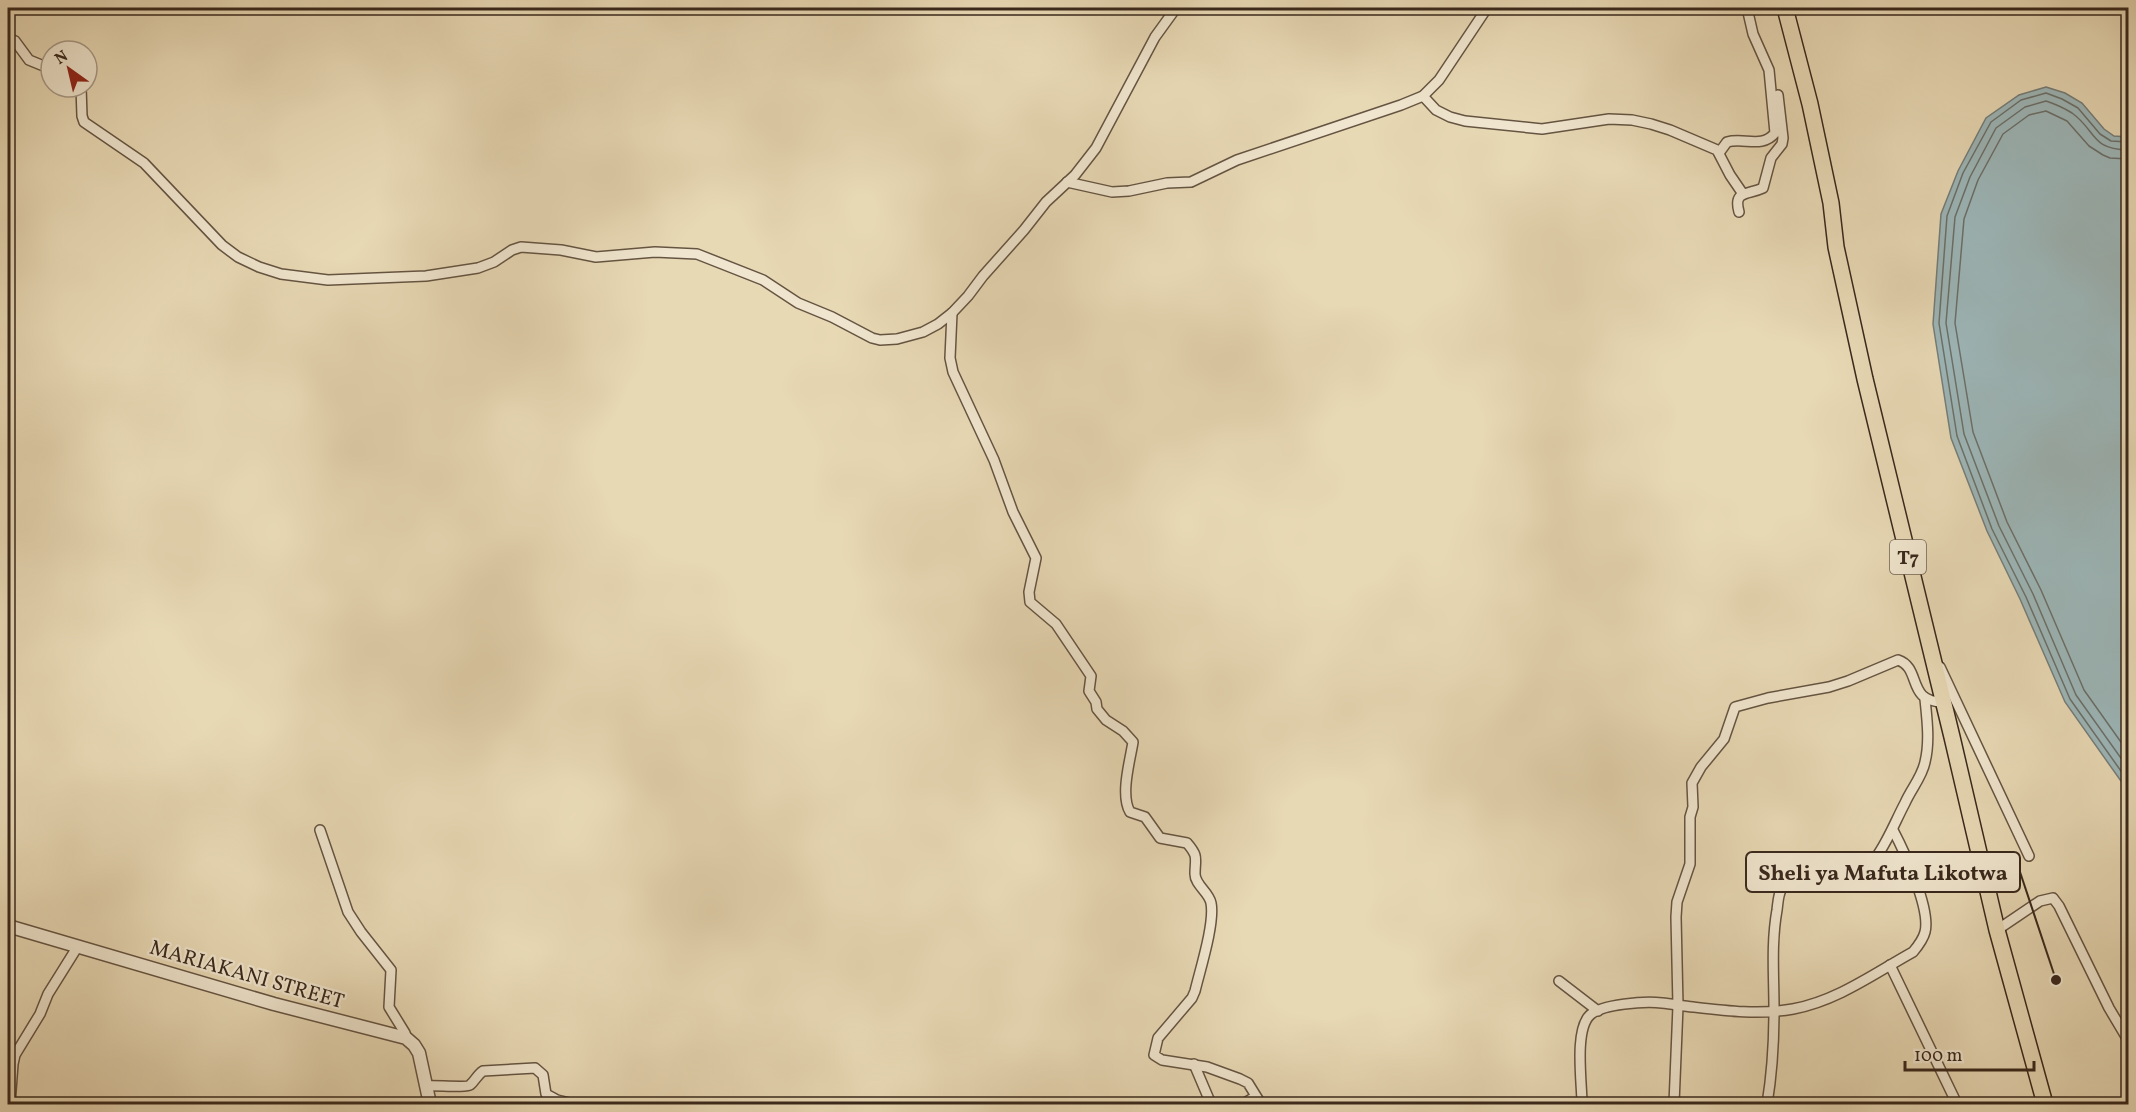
<svg xmlns="http://www.w3.org/2000/svg" width="2136" height="1112" font-family="Vollkorn,serif">
	<rect width="100%" height="100%" fill="#e8d9b5"/>
	<filter id="stains"><feTurbulence type="fractalNoise" baseFrequency=".00333" numOctaves="4"/><feColorMatrix values="0 0 0 0 .2 0 0 0 0 .09 0 0 0 0 .02 0 0 0 .5 -.17"/></filter>
	<radialGradient id="worn" r=".72"><stop offset=".6" stop-color="#630" stop-opacity="0"/><stop offset="1" stop-color="#630" stop-opacity=".3"/></radialGradient>
	<path fill="#9db7b9" stroke="#757e7a" stroke-width="1.5" d="M2046,87l19,6 17,10 22,26 10,7 14,1v654l-63,-89 -45,-103 -33,-68 -36,-93 -18,-114 8,-110 17,-43 28,-53 33,-23z"/>
	<g fill="none" stroke-linecap="round" stroke-linejoin="round">
		<g stroke="#6b706a" stroke-width="1.5">
			<path d="M2128,142l-17,-1 -11,-7 -22,-26 -16,-9 -16,-6 -25,7 -30,22 -28,51 -16,43 -8,107 18,113 35,93 34,68 44,102 58,82"/>
			<path d="M2128,150c-38,-1 -31,-19 -56,-37 -8,-5 -17,-9 -26,-12l-21,6 -29,21 -26,49 -15,40 -9,106 18,111 35,92 34,68 43,101 52,73"/>
			<path d="M2128,159l-18,-1 -7,-3 -14,-9 -22,-25 -21,-10 -17,4 -26,19 -25,46 -14,39 -9,104 18,109 34,90 34,68 43,100 44,62"/>
		</g>
		<defs>
			<g id="minor">
				<path d="M8,38l7,3 14,19 22,9"/>
				<path d="M81,87l1,29 2,6 60,41 78,82 16,12 21,10 22,7 47,6 98,-4 52,-8 16,-6 18,-12 9,-3 40,3 35,7 59,-5 42,2 66,26 35,23 34,14 40,21 8,2 17,-1 26,-7 15,-8 14,-11 16,-17 15,-20 41,-46 22,-28 29,-27 21,-27 59,-111 21,-29"/>
				<path d="M1423,96l13,14 14,7 15,4 77,8 67,-10 23,1 19,4 19,6 47,20 13,25 13,19"/>
				<path d="M1719,153l8,-11c17,-5 35,7 48,-9l-6,-63 -16,-36 -6,-26"/>
				<path d="M1067,182l45,10 17,-1 38,-8 24,-1 46,-22 164,-55 22,-9 16,-16 48,-72"/>
				<path d="M1739,212c-6,-22 9,-17 24,-24l8,-30 11,-14 1,-6 -5,-43"/>
				<path d="M952,313l-2,45 3,14 41,88 19,52 23,46 -7,34 1,10 26,22 35,52 -2,15 7,11 1,7 9,11 17,11 10,11c-3,19 -13,53 -3,70l15,5 15,21 27,5c12,14 8,15 8,31 0,11 14,18 16,29 4,20 -11,67 -16,88l-3,7 -34,40 -4,17 8,5 45,7 33,12 8,4 13,21"/>
				<path d="M1940,667l89,189"/>
				<path d="M320,830l28,82 13,20 30,38 -2,37 16,26 1,5"/>
				<path d="M1997,930l43,-29 13,-3 6,8 50,102 19,32"/>
				<path d="M1890,965l67,139"/>
				<path d="M1559,981l39,30"/>
				<path d="M1194,1064l17,40"/>
				<path d="M426,1086c9,-1 40,2 44,-1 5,-4 7,-10 13,-14l52,-3 8,7 3,19 11,6 17,4"/>
				<path d="M10,1104l3,-40 2,-9 25,-41 8,-20 30,-48"/>
				<path d="M1243,1104l12,-7"/>
				<path d="M1582,1104c0,-21 -8,-74 8,-89 12,-11 55,-14 72,-12 10,1 21,3 31,4 34,4 67,8 100,2 44,-8 82,-36 120,-57 5,-6 10,-12 12,-20 6,-23 -21,-81 -32,-102"/>
				<path d="M1674,1104l4,-98 -2,-89 1,-15 13,-38v-47l3,-10 -1,-24 9,-16 23,-28 11,-32 33,-9 61,-11 19,-6 50,-21c24,8 8,42 45,42"/>
				<path d="M1767,1104c5,-30 7,-63 7,-95 0,-34 -3,-65 3,-99 1,-7 1,-16 5,-22 10,-15 48,0 65,-7 31,-11 44,-52 58,-78 6,-14 17,-26 20,-41 5,-20 2,-43 0,-63"/>
			</g>
			<path id="tertiary" d="M8,926l266,78 132,34 8,7 5,8 11,51"/>
			<path id="trunk" d="M1785,8l25,96 21,99 5,44 29,132 87,358 45,193 48,174"/>
		</defs>
		<use href="#minor" stroke="#655442" stroke-width="12"/>
		<use href="#tertiary" stroke="#655442" stroke-width="15"/>
		<use href="#trunk" stroke="#39281c" stroke-width="18"/>
		<use href="#minor" stroke="#f0e6cf" stroke-width="9"/>
		<use href="#tertiary" stroke="#f0e6cf" stroke-width="12"/>
		<use href="#trunk" stroke="#e8d9b5" stroke-width="15"/>
	</g>
	<g text-anchor="middle" stroke-width="4.5" stroke-linejoin="round" paint-order="stroke">
		<rect fill="#f0e6cf" stroke="#706152" stroke-width="1.5" x="1890" y="540" width="36" height="34" rx="4.5"/>
		<g font-size="20" font-weight="bold" fill="#39281c">
			<text x="1908" y="564">T7</text>
		</g>
		<g font-size="21" fill="#39281c" stroke="#f0e6cf">
			<text transform="translate(247 974) rotate(16)" y="7">MARIAKANI STREET</text>
		</g>
	</g>
	<path fill="none" stroke="#39281c" stroke-width="2" d="M2056 980L2020 872"/>
	<circle fill="#39281c" stroke="#f0e6cf" stroke-width="2" cx="2056" cy="980" r="6"/>
	<rect fill="#f0e6cf" stroke="#39281c" stroke-width="2" x="1746" y="852" width="274" height="40" rx="6"/>
	<g font-size="22" text-anchor="middle" font-weight="bold" fill="#39281c">
		<text x="1883" y="880">Sheli ya Mafuta Likotwa</text>
	</g>
	<rect width="2136" height="1112" fill="none" stroke="#e8d9b5" stroke-width="30"/>
	<rect x="9" y="9" width="2118" height="1094" fill="none" stroke="#39281c" stroke-width="3"/>
	<rect x="15" y="15" width="2106" height="1082" fill="none" stroke="#39281c" stroke-width="1.5"/>
	<g transform="translate(69 69) rotate(326)"><circle r="28" fill="#f0e6cf" stroke="#a79a87" stroke-width="1.5"/>
	<path d="M0-4.5L10 22L0 15L-10 22Z" fill="#8f2418"/>
	<text y="-9" font-size="16" font-weight="bold" text-anchor="middle" fill="#39281c">N</text>
	</g>
	<path d="M1905 1061v9h129v-9" fill="none" stroke="#39281c" stroke-width="3"/>
	<text x="1914" y="1061" font-size="18" fill="#39281c" stroke="#f0e6cf" stroke-width="4.5" paint-order="stroke">100 m</text>
	<rect width="100%" height="100%" filter="url(#stains)"/>
	<rect width="100%" height="100%" fill="url(#worn)"/>
</svg>
